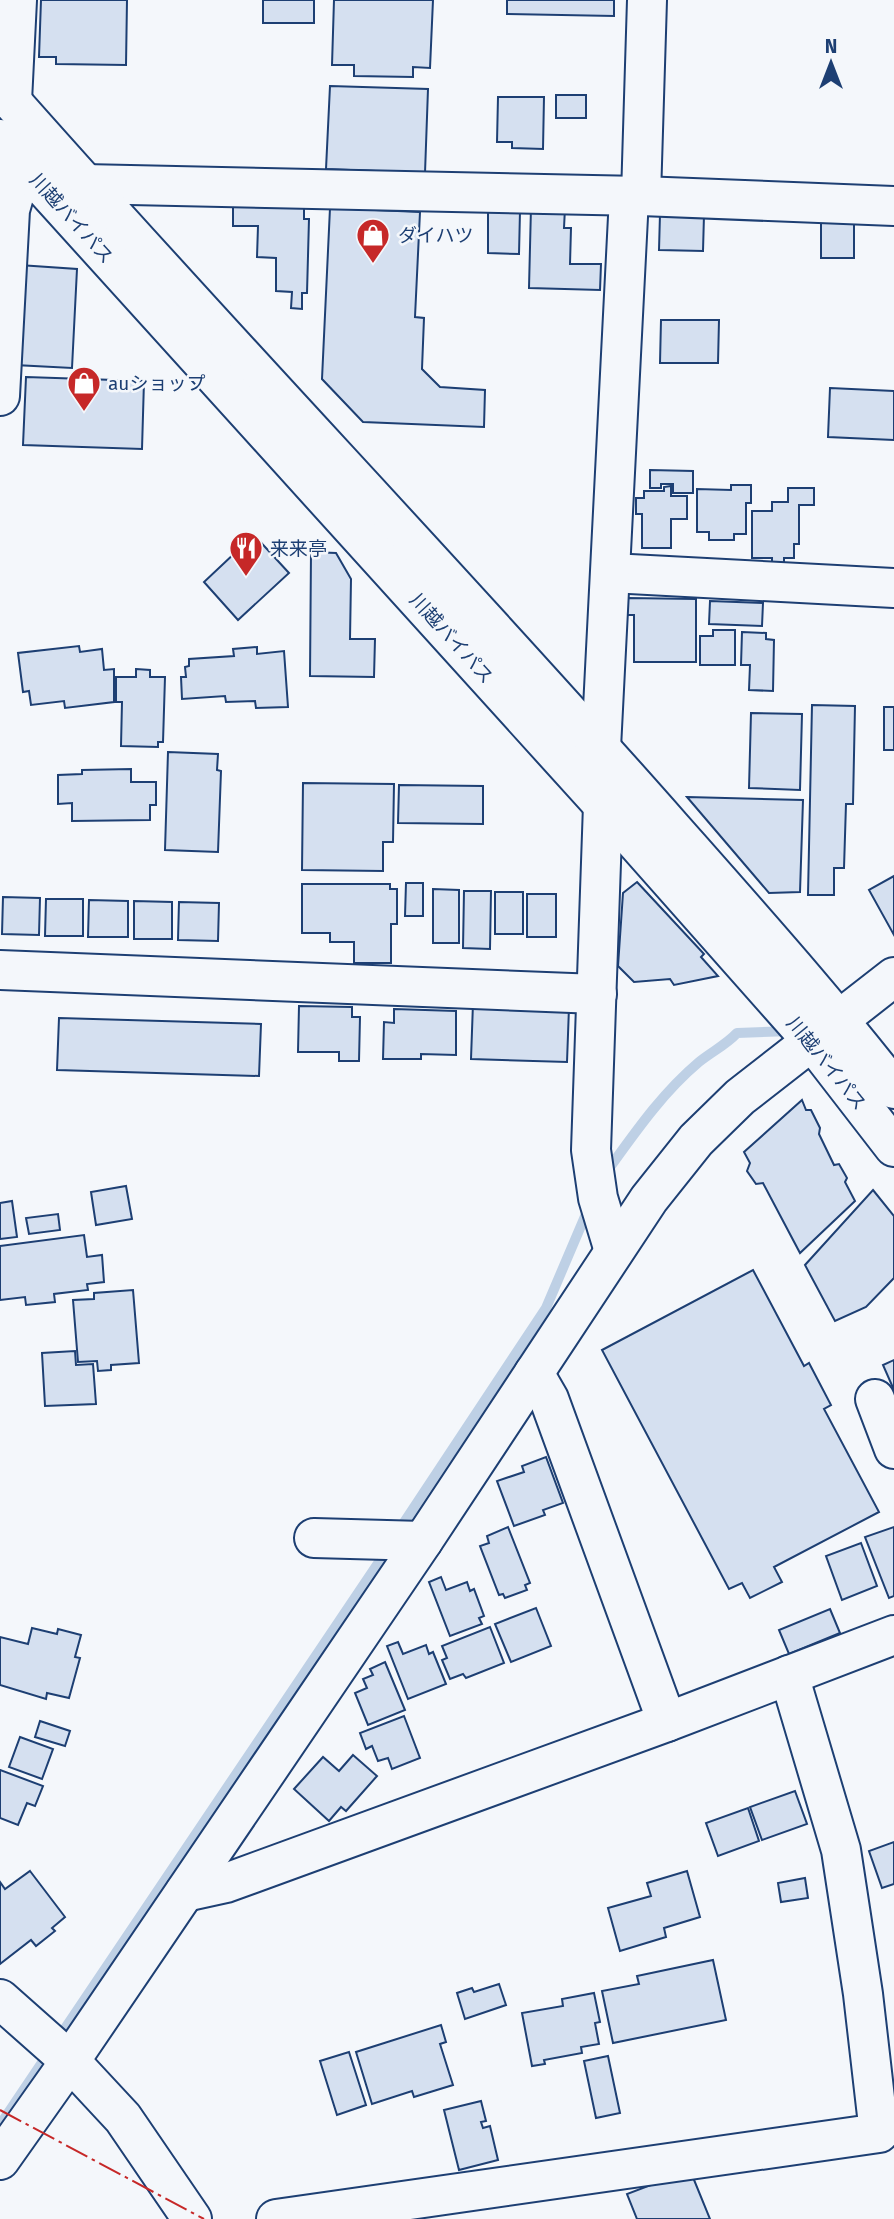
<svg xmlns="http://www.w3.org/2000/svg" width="894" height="2219" font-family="'Fira Sans','Noto Sans JP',sans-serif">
	<rect width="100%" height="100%" fill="#f4f7fb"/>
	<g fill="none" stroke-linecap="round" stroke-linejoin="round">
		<g stroke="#bed0e5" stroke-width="10">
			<path d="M605,1174c29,-40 56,-80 94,-112 12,-10 27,-17 38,-29l55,-2"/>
			<path d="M397,1533l149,-225 43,-101"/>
			<path d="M0,2125l387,-575"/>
		</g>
	</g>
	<g fill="#d5e0f0" stroke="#1d3f73" stroke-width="2">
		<path d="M41,0h86l-1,65 -70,-1v-7h-17z"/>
		<rect x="263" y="0" width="51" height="23"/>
		<path d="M334,0h99l-3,68 -17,-1v10l-59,-1v-11h-22z"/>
		<path d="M507,0h107v16l-107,-2z"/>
		<path d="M330,86l98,3 -3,84 -99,-4z"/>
		<rect x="556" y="95" width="30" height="23"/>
		<path d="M498,97h46l-1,52 -31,-1v-6h-15z"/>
		<path d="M233,197l71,7v15h5l-2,74h-5v16l-11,-1 1,-16 -16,-1v-33l-19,-1 1,-31h-25z"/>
		<path d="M531,207l34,1 -1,20h7l-1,36h31l-1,26 -71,-2z"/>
		<path d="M330,208l90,4 -5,105 9,1 -2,51 18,18 45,3 -1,37 -121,-5 -41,-43z"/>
		<path d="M488,210l32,1 -1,43 -31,-1z"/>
		<path d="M660,214l44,1 -1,36 -44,-1z"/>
		<rect x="821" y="219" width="33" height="39"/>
		<path d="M19,265l58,4 -5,99 -57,-3z"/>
		<path d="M661,320h58l-1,43h-58z"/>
		<path d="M26,377l118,4 -2,68 -119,-4z"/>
		<path d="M830,388l64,3v49l-66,-3z"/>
		<path d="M650,470l43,1v22h-20v-9h-12v4h-11z"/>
		<path d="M731,485h20v18h-5v31h-12v6h-25v-8h-12v-43l34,1z"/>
		<path d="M671,486v10h16v23h-16v29h-29v-34h-6v-16h8v-7h20v-4z"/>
		<path d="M788,488h26v17h-15v39h-5v14h-10v5l-12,-1v-4h-20v-47h20v-9h16z"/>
		<path d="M254,535l35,38 -51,47 -34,-38z"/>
		<path d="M311,552l25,1 15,26 -1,60h25l-1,38 -64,-1z"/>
		<path d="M627,598l69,1v63h-62v-47h-7z"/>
		<path d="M710,601l53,2 -1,23 -53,-2z"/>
		<path d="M713,630h22v35h-35v-29h13z"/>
		<path d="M742,632l24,1v6l8,1 -1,51 -24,-1 1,-25h-9z"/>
		<path d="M79,646l1,6 22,-3 2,21 10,-1v33l-49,6 -1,-7 -33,4 -2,-14 -6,1 -5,-39z"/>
		<path d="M257,647v7l27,-3 4,56 -32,1 -1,-7 -29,1 -1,-6 -43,3 -1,-22h5l-1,-10 4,-1v-7l45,-3 -1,-7z"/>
		<path d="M136,669l14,1v7h15l-2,65h-5v5l-37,-1 1,-44h-6v-25h20z"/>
		<path d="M812,705l43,1 -2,98h-7l-2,64h-10v27h-26z"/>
		<rect x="884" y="707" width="10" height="43"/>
		<path d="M751,713l51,1 -2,76 -51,-2z"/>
		<path d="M168,752l50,2 -1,16 4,1 -3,81 -53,-2z"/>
		<path d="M131,769v13h25v23h-6v15l-78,1v-18l-14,1v-29l24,-1v-4z"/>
		<path d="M303,783l91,1 -1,58h-10v29l-81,-1z"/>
		<path d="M399,785l84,1v38l-85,-1z"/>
		<path d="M687,797l116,3 -3,92 -31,1z"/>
		<path d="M894,876v59l-25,-45z"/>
		<path d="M637,882l67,72 -3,3 17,19 -44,9 -4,-6 -36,3 -16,-16 5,-73z"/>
		<path d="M406,883h17v33h-18z"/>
		<path d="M302,884h88v5h7v35h-6v39h-37v-21h-24v-9h-28z"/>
		<path d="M433,889l26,1v53h-26z"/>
		<path d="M464,891h27l-1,58 -27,-1z"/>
		<rect x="495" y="892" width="28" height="42"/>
		<rect x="527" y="894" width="29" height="43"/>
		<path d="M3,897l37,1 -1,37 -37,-1z"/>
		<path d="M46,899h37v37h-38z"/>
		<path d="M89,900l39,1v36h-40z"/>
		<path d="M134,901l38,1v37h-38z"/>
		<path d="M179,902l40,1 -1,38 -40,-1z"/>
		<path d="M473,1003l96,4 -2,55 -96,-3z"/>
		<path d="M299,1006l53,1v10h8l-1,44h-20v-9h-41z"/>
		<path d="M394,1009l62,2v44l-35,-1v5h-38l1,-37 10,1z"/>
		<path d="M59,1018l202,6 -2,52 -202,-6z"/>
		<path d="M802,1100l4,10h5l9,18 -1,6 15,31 5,-1 8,14 -2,4 10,19 -55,52 -37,-70 -7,1 -9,-13 3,-8 -6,-11z"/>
		<path d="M126,1186l6,33 -36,6 -5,-33z"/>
		<path d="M873,1190l21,26v62l-28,29 -31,14 -30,-56z"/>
		<path d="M12,1201l5,36 -17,2v-36z"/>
		<path d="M58,1214l2,16 -31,4 -3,-16z"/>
		<path d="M84,1235l3,22 15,-2 2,27 -17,2 1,6 -34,4 1,8 -29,3 -1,-8 -25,3v-54z"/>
		<path d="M753,1270l51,96 5,-3 22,42 -7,4 55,103 -105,55 8,15 -32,16 -8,-15 -13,6 -127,-239z"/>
		<path d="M133,1290l6,73 -28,2v5l-13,1 -1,-10 -19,1 -5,-62 21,-1v-6z"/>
		<path d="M75,1351l1,14 17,-1 3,40 -51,2 -3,-53z"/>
		<path d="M894,1360v30l-11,-25z"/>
		<path d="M546,1457l17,46 -20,7 2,5 -31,11 -17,-45 27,-9 -2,-6z"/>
		<path d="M508,1527l22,56 -5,2 2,5 -22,8 -2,-4 -4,1 -19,-49 9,-3 -2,-7z"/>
		<path d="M894,1527v69l-5,2 -24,-61z"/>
		<path d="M861,1543l16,43 -35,14 -16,-44z"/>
		<path d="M441,1577l5,13 21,-8 3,9 4,-2 10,27 -5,2 3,6 -32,12 -21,-54z"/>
		<path d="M536,1608l15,38 -40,16 -16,-38z"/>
		<path d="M830,1609l10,24 -51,21 -10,-24z"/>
		<path d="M490,1627l14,36 -38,15 -3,-4 -13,5 -8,-19 5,-2 -5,-12z"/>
		<path d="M32,1628l25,6 1,-5 23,6 -6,22 5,1 -11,40 -22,-5 -1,6 -46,-14v-48l28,7z"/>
		<path d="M398,1642l5,12 23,-9 3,9 4,-2 13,32 -38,15 -21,-53z"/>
		<path d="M385,1662l20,48 -37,15 -13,-32 12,-5 -4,-9 10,-4 -3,-6z"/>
		<path d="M404,1716l16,42 -28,11 -4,-11 -10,3 -6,-15 -6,3 -6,-16z"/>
		<path d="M40,1721l30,10 -5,15 -30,-9z"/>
		<path d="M20,1737l33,12 -11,30 -33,-12z"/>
		<path d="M353,1755l24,21 -31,35 -5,-4 -12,14 -35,-32 29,-32 16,14z"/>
		<path d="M0,1770l43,16 -8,20 -8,-3 -9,22 -18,-7z"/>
		<path d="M795,1791l12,33 -45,16 -12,-33z"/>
		<path d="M748,1808l11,33 -41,15 -12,-33z"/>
		<path d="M894,1842v42l-12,4 -13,-37z"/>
		<path d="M30,1871l35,46 -13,11 3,3 -19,15 -5,-6 -31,24v-82l5,7z"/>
		<path d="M687,1871l13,46 -36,11 2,9 -46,14 -12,-43 43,-12 -4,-13z"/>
		<path d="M805,1878l3,20 -27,4 -3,-19z"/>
		<path d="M713,1960l13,60 -113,23 -11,-52 37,-7 -2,-8z"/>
		<path d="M499,1984l7,21 -41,14 -8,-26 15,-5 2,4z"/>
		<path d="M594,1993l6,29 -5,1 4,21 -18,3 1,6 -38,7 1,4 -13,2 -10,-53 41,-7 -1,-7z"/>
		<path d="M441,2025l5,17 -6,2 13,41 -39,12 -2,-6 -40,13 -16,-52z"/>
		<path d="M349,2052l17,53 -29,10 -17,-54z"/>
		<path d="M608,2056l12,57 -24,5 -12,-57z"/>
		<path d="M481,2101l5,20 -5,1 2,6 7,-2 8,34 -39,10 -15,-60z"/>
		<path d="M690,2170l20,49h-73l-10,-25z"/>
	</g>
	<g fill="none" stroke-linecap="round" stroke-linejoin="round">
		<defs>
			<g id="minor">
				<path d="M12,101l5,-101"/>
				<path d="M0,164l23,1 -13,45 -10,186"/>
				<path d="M84,184l557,12 253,10"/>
				<path d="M641,196l6,-196"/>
				<path d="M611,573l283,15"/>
				<path d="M601,748l28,-551"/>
				<path d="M603,805l-12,345 7,48 16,53"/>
				<path d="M0,970l597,24"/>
				<path d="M534,1373l15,26 118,323"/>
				<path d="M875,1399l19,50"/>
				<path d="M314,1538l109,3"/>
				<path d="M185,1892l41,-9 441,-161 227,-87"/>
				<path d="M0,1999l70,62 53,57 69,101"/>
				<path d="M0,2160l70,-99 353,-520 226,-342 47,-59 44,-43 154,-120"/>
				<path d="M276,2219l603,-86 -16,-139 -22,-144 -52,-175"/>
			</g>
			<g id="highway">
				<path d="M0,88c220,250 451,489 671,739 76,86 152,171 223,262"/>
				<path d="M0,139l603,666 209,236 82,106"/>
			</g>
		</defs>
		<use href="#minor" stroke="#1d3f73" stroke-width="42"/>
		<use href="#highway" stroke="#1d3f73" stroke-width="42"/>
		<use href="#minor" stroke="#f4f7fb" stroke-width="38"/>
		<use href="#highway" stroke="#f4f7fb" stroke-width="38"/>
		<path stroke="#c62828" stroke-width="2" stroke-dasharray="24 5 3.5 5" stroke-linecap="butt" d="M0,2110l204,109"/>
	</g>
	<defs>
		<symbol id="shop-pin" viewBox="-11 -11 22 30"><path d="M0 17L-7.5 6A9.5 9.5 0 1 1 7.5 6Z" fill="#c62828" stroke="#f4f7fb"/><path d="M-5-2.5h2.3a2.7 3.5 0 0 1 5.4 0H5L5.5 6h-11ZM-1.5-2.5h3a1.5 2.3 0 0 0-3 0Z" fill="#fff"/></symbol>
		<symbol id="restaurant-pin" viewBox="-11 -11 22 30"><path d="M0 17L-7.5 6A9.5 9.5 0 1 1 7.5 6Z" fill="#c62828" stroke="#f4f7fb"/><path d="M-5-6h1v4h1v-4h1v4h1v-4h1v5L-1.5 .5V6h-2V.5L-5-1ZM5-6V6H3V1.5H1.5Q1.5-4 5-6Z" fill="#fff"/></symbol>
	</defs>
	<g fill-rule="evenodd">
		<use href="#shop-pin" x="354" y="216" width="38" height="52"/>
		<use href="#shop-pin" x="65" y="364" width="38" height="52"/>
		<use href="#restaurant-pin" x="227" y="529" width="38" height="52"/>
	</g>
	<g text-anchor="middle" stroke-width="5" stroke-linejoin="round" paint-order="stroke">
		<g font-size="19" fill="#1d3f73" stroke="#f4f7fb">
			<text transform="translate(72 218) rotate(48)" y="7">川越バイパス</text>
			<text transform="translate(452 638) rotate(48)" y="7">川越バイパス</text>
			<text transform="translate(827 1063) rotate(51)" y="7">川越バイパス</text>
		</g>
		<g font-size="19" fill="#1d3f73" stroke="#f4f7fb" text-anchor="start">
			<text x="398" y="242">ダイハツ</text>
			<text x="108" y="390">auショップ</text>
			<text x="270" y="555">来来亭</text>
		</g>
	</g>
	<g transform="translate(831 63)" stroke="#f4f7fb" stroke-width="5" paint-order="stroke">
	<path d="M0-5L12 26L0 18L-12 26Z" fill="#1d3f73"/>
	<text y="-10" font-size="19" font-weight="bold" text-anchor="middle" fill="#1d3f73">N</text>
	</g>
</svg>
